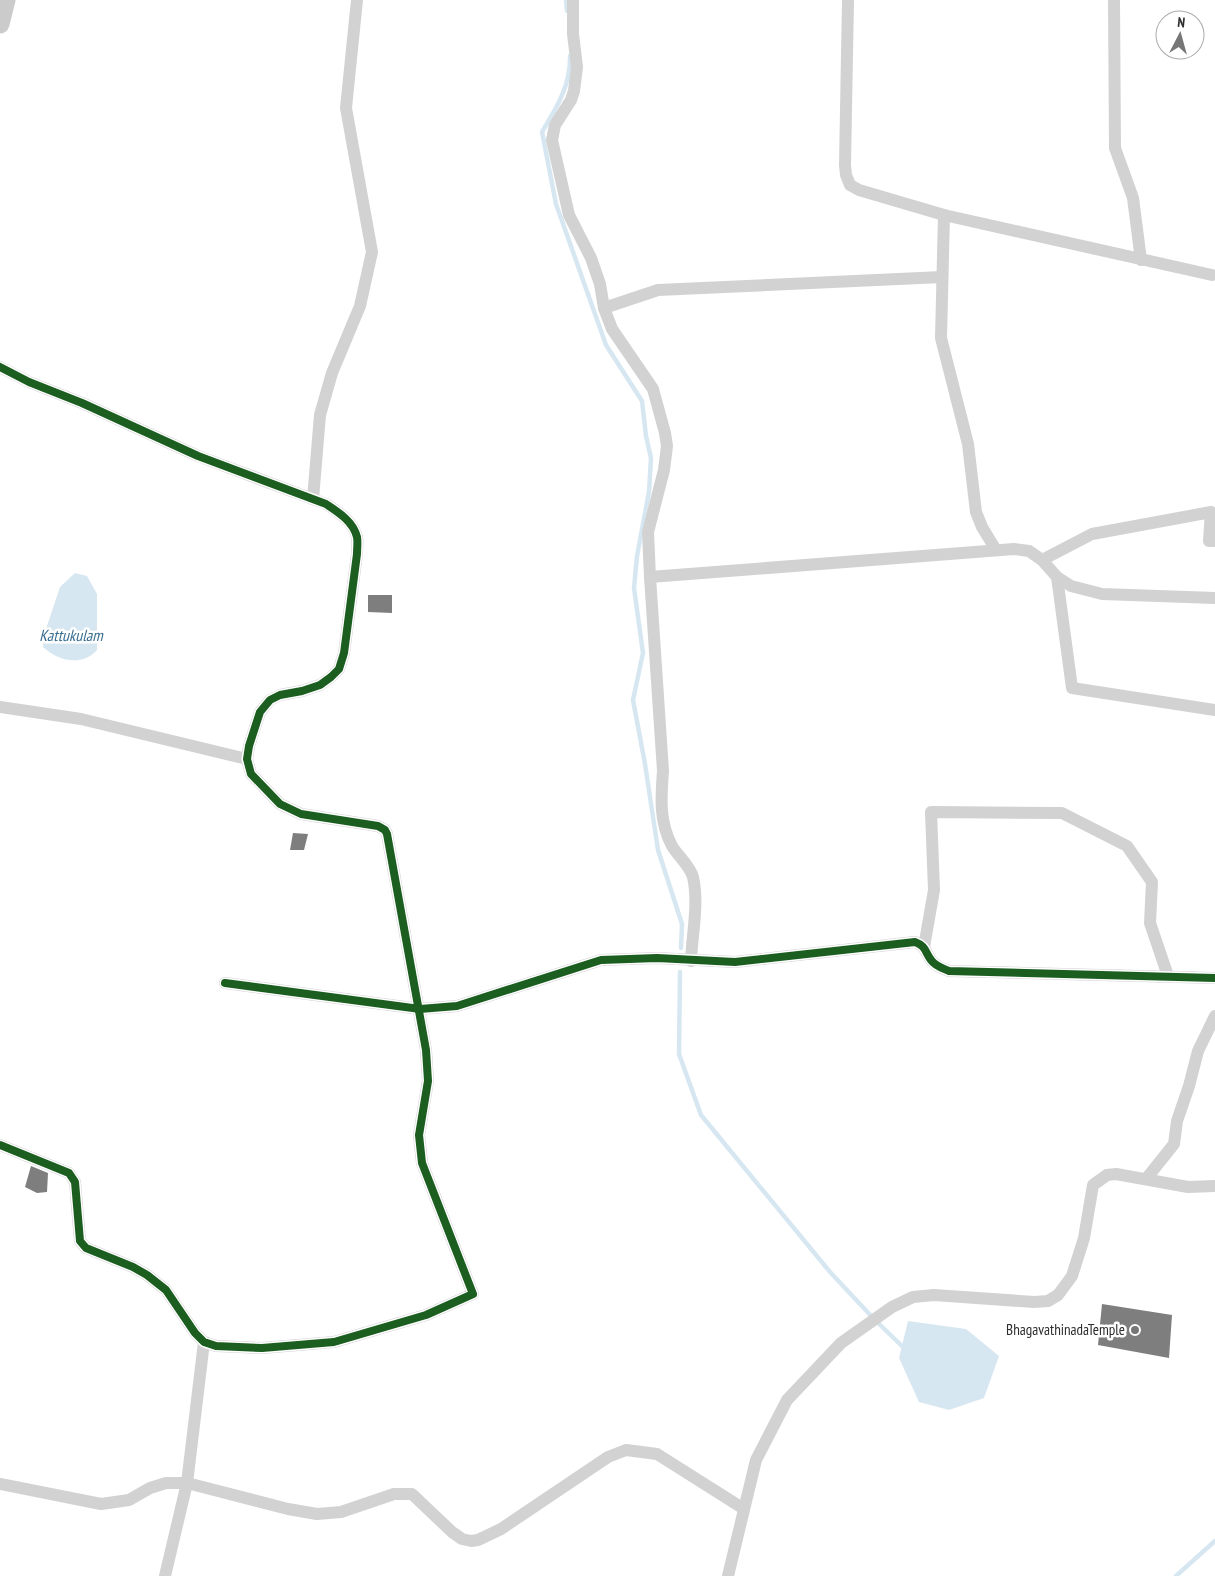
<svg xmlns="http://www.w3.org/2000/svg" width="1215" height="1576" font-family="'PT Sans Narrow',sans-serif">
	<rect width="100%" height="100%" fill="#fff"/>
	<g fill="#d7e7f1">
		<path d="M75,573l12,3 10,18v56c-15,17 -39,11 -54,-3l1,-12 16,-48z"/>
		<path d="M908,1321l58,8 33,27 -15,42 -35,12 -30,-8 -20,-44z"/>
	</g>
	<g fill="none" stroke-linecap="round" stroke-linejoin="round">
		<g stroke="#d7e7f1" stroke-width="4.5">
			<path d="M566,0l1,11"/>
			<path d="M570,56c1,29 -14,53 -28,76l14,72 50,141 36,56 4,35 5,22 -2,34 -12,64 -3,32 9,65 -10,47 12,64 13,86 24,74 -1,24"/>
			<path d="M680,972l-1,82 22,61 129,157 44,47 32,31"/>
			<path d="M1176,1576l39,-35"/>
		</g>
	</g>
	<g fill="#7e7e7e">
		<path d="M368,595h24v18l-24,-1z"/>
		<path d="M293,833l15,1 -4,16h-14z"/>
		<path d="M31,1166l17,7 -1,19 -10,1 -12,-6z"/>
		<path d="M1102,1304l70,11 -3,43 -71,-13z"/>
	</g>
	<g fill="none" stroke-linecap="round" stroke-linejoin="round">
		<g stroke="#d2d2d2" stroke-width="12">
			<path d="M573,0v34l4,33 -3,24 -3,9 -16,25 -3,15 17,75 22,43 9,26 4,24 8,21 41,60 12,44 2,13 -3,24 -16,62 2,45"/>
			<path d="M848,0l-3,165 1,10 4,10 9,5 85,25 268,60"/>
			<path d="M1114,0l1,148 18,50 8,62"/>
			<path d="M944,215l-3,123 27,106 8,68 6,15 14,23"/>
			<path d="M604,308l54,-18 284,-13"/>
			<path d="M0,367l29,15 53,21 116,53 128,48c12,8 27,17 31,33 1,5 0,11 0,17l-13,99 -5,16 -8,8 -11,8 -18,6 -22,4 -10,5 -10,12 -11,34 -2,13 4,15 29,30 21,10 77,12 7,4 2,4 39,216 2,31 -9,54 3,28 51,131 -47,21 -92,27 -72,6 -46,-2 -12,-4 -9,-9 -29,-43 -19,-15 -14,-8 -47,-19 -6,-7 -5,-59 -6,-9 -69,-28"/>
			<path d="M313,499l7,-84 12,-42 28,-67 12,-54 -26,-144 11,-108"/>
			<path d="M1042,560l50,-26 119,-22 -2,29h6"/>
			<path d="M1057,577l15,111 143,22"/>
			<path d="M0,707l81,12 166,40"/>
			<path d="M924,947l10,-57 -3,-78 131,1 65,33 25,36 -2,41 18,53"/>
			<path d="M691,961c1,-27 8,-57 2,-84 -3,-11 -15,-21 -21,-31 -13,-24 -11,-49 -9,-75l-13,-194 364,-28 15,2 13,9 15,17 14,9 31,8 113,4"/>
			<path d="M225,983l195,26 37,-3 144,-46 56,-2 78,4 180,-20c11,4 10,10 16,18 4,6 11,8 18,11l266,7"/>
			<path d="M1146,1179l28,-35 3,-23 12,-35 9,-35 17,-35"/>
			<path d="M0,1484l101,20 28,-4 21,-12 16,-5h21l101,26 29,5 24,-2 53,-18h18l40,38 10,7 9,2 7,-1 23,-11 107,-72 18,-7 31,4 87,55"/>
			<path d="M165,1576l22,-93 17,-141"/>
			<path d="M728,1576l28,-116 31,-60 54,-57 51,-36 21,-10 21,-2 100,7 14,-1 10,-6 14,-19 12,-38 9,-53 14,-10 9,-1 72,13 27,-1"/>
		</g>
		<path stroke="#cbcbcb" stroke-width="19" d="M0,24l6,-24"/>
		<defs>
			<g id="cycleway">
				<path d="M0,367l29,15 53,21 116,53 128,48c12,8 27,17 31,33 1,5 0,11 0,17l-13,99 -5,16 -8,8 -11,8 -18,6 -22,4 -10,5 -10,12 -11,34 -2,13 4,15 29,30 21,10 77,12 7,4 2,4 39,216 2,31 -9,54 3,28 51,131 -47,21 -92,27 -72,6 -46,-2 -12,-4 -9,-9 -29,-43 -19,-15 -14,-8 -47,-19 -6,-7 -5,-59 -6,-9 -69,-28"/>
				<path d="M225,983l195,26 37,-3 144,-46 56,-2 78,4 180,-20c11,4 10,10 16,18 4,6 11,8 18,11l266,7"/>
			</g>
		</defs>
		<use href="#cycleway" stroke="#fff" stroke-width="11"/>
		<use href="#cycleway" stroke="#1b5e20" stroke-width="8"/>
	</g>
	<circle fill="#767676" stroke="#fff" stroke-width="2" cx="1135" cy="1330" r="5"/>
	<g text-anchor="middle" stroke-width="5" stroke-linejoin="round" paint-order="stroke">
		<g font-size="15" fill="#2d2d2d" stroke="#fff" text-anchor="end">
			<text x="1125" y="1335">BhagavathinadaTemple</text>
		</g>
		<g font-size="16" font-style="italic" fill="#3a6e90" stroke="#fff">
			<text x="71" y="641">Kattukulam</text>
		</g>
	</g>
	<g transform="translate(1180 35) rotate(6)"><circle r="24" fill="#ffffff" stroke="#ababab"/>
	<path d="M0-4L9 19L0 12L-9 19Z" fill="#767676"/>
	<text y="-8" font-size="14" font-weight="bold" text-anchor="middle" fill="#2d2d2d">N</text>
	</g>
</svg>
